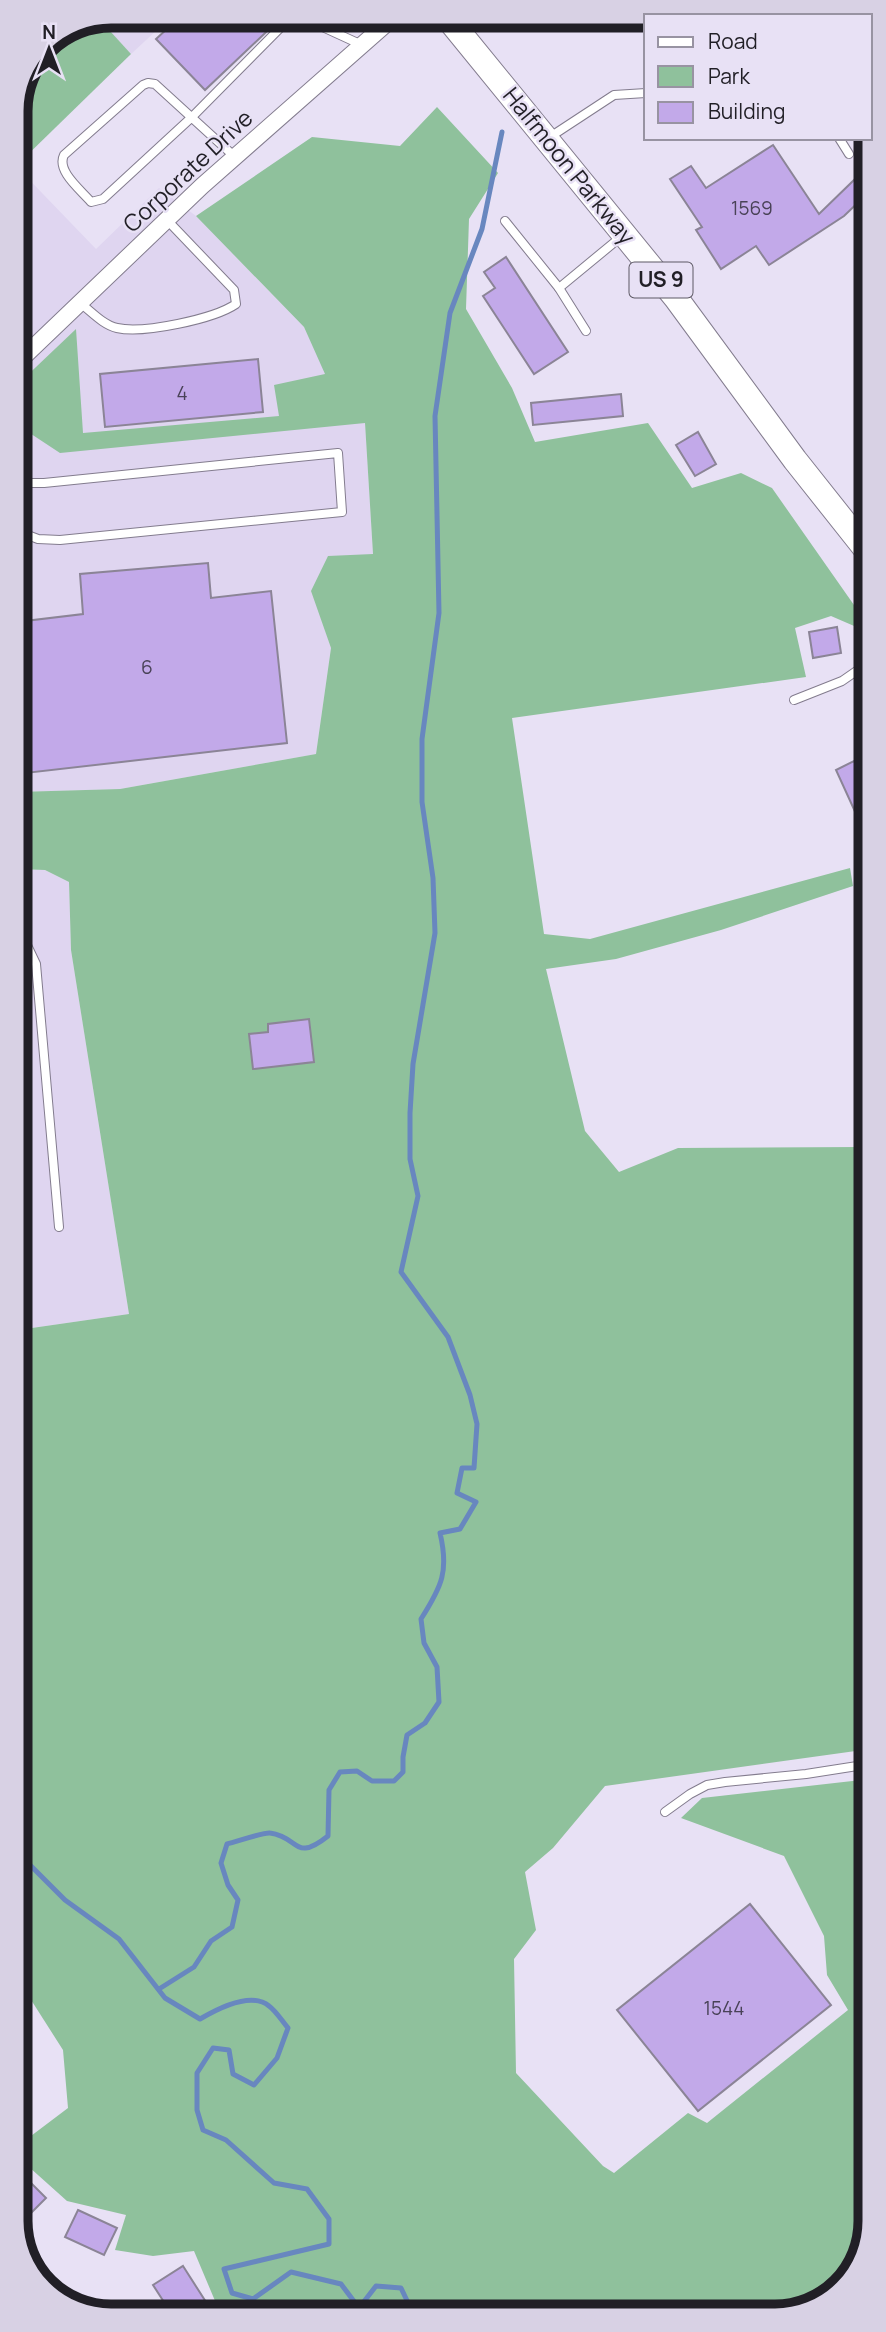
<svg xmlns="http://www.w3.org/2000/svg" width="886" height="2332" font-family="Manrope,sans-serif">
	<rect width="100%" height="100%" fill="#e8e1f5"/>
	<g fill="#dfd5f0">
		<path d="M111,16h61l-41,38 -31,-34z"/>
		<path d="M16,166l80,83 63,-61 37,28 108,111 22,47 39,49 8,131 -61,37 19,57 -15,106 -196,35 -103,3z"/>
		<path d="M17,869l28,1 24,12 2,68 58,364 -111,16z"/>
	</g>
	<g fill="#8fc19c">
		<path d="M100,20l31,34 -115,112v-61l28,-62z"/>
		<path d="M437,107l61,66 -29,46 -3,90 46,79 23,54 113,-19 44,65 49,-15 31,15 96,137v7l-37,-16 -36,12 11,49 -294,41 32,216 46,5 260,-71 3,18 -132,44 -105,29 -70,10 39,162 34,41 59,-24 184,-1 7,-4 1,606 -265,37 -52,62 -28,24 11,58 -22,29 2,114 87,93 11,7 74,-60 19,10 141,-113 -21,-35 -3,-39 -40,-80 -103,-38 21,-20 168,-19v442l-19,58 -51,34 -579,2 -27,-64 -41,5 -38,-6 11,-35 -59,-14 -48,-43v-13l49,-37 -5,-58 -44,-69 -1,-651 111,-16 -58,-364 -2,-68 -24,-12 -28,-1v-77l103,-3 196,-35 15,-106 -20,-57 17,-35 45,-2 -8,-131 -305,30 -44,-29v-38l60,-57 7,104 196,-17 -5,-31 51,-11 -21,-47 -108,-111 116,-79 88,9z"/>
	</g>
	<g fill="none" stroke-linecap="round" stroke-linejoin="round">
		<g stroke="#6887bf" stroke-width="5">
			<path d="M19,1854l46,46 54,39 46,59 35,21c17,-10 51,-28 69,-13 7,5 13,15 19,22l-11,30 -23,27 -21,-11 -4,-24 -16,-2 -16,25v37l6,20 23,10 48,43 33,6 22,30v25l-105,25 8,24 21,6 38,-27 50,12 18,24 17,-22 25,2 10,21 -6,6"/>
			<path d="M159,1989l35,-22 17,-26 21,-14 6,-27 -10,-15 -7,-22 6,-19c9,-2 37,-12 43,-11 30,4 24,30 58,3l1,-46 11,-18 17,-1 15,10h22l9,-9v-15l4,-22 18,-12 14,-21 -2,-35 -13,-24 -3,-24c21,-33 28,-48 19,-86l20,-4 16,-27 -19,-9 5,-25h12l3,-44 -7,-29 -22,-58 -47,-65 17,-76 -8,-37v-46l3,-49 22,-131 -2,-55 -11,-76v-63l17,-126 -4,-197 15,-103 32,-84 20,-97"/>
		</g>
	</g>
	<g fill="#c2a9e9" stroke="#8b8496" stroke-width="2">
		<path d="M181,16h102l-78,74 -49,-51z"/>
		<path d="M773,145l46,69 35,-34 13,14 -23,22 -75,49 -13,-19 -35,23 -25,-39 6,-3 -32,-48 21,-13 15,22z"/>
		<path d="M506,257l62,95 -34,22 -51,-78 12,-8 -11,-16z"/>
		<path d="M258,359l5,53 -158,15 -5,-53z"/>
		<path d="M621,394l2,22 -90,9 -2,-22z"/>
		<path d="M698,432l18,32 -21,12 -19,-31z"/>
		<path d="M208,563l3,35 60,-7 16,152 -270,31v-152l66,-8 -3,-40z"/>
		<path d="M837,627l4,26 -28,5 -4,-26z"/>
		<path d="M854,761l14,25v54l-32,-70z"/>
		<path d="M309,1019l5,43 -61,7 -4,-35 19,-2v-8z"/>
		<path d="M750,1904l81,101 -133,106 -81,-101z"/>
		<path d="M19,2171l27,27 -27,27z"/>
		<path d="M78,2210l39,18 -13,27 -39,-18z"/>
		<path d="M183,2266l23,36 -22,14h-11l-20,-31z"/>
	</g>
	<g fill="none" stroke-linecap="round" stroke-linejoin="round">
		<defs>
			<g id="service">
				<path d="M308,16l6,7 48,22"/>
				<path d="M550,137l64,-42 32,-2"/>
				<path d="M839,138l10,16"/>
				<path d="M235,157l-80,-73 -7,-1 -5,2 -79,70c-8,16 17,35 27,47l12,-3 89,-82 100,-101"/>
				<path d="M505,221l54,67 63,-52"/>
				<path d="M559,288l27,43"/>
				<path d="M80,303c11,8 23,22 37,25 26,6 97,-9 119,-24l-2,-14 -67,-70"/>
				<path d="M16,483h28l294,-30 4,59 -282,28 -22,-1 -21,-8"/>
				<path d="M794,700l48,-19 26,-18"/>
				<path d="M17,933l8,8 11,23 23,263"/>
				<path d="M665,1812l25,-18 17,-9 18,-3 81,-8 64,-10"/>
			</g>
			<path id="minor" d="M16,364l186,-178 193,-170"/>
			<path id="primary" d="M446,16l230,282 119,162 73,92"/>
		</defs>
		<use href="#service" stroke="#837c8e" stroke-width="10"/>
		<use href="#minor" stroke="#837c8e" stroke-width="18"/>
		<use href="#primary" stroke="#837c8e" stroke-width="26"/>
		<use href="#service" stroke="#fff" stroke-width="8"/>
		<use href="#minor" stroke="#fff" stroke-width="16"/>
		<use href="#primary" stroke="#fff" stroke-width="24"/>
	</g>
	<g text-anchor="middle" stroke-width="5" stroke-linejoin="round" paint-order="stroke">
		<g font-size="19" fill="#494257">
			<text x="752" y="215">1569</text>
			<text x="182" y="400">4</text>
			<text x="147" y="674">6</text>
			<text x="724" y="2015">1544</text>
		</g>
		<rect fill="#e8e1f5" stroke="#5d5964" stroke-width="2" x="629.5" y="262.5" width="63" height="35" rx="5"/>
		<g font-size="21" font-weight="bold" fill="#211f26">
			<text x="661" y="287">US 9</text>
		</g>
		<g font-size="23" fill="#211f26" stroke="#e8e1f5">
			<text transform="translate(569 166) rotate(51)" y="8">Halfmoon Parkway</text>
			<text transform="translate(188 171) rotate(-43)" y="8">Corporate Drive</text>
		</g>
	</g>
	<path d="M0 0H886V2332H0ZM111 28H775A83 83 0 0 1 858 111V2221A83 83 0 0 1 775 2304H111A83 83 0 0 1 28 2221V111A83 83 0 0 1 111 28Z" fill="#d8d1e4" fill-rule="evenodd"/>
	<path fill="none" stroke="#211f26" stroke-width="9" d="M111 28H775A83 83 0 0 1 858 111V2221A83 83 0 0 1 775 2304H111A83 83 0 0 1 28 2221V111A83 83 0 0 1 111 28Z"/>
	<rect x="644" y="14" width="228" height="126" fill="#e8e1f5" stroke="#9893a2" stroke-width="2"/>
	<rect x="658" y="37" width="35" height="10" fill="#ffffff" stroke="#9893a2" stroke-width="2"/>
	<text x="708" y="49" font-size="21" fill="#211f26">Road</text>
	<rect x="658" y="66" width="35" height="21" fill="#8fc19c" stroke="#9893a2" stroke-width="2"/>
	<text x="708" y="84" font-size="21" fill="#211f26">Park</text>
	<rect x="658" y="102" width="35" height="21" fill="#c2a9e9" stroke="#9893a2" stroke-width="2"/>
	<text x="708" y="119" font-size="21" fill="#211f26">Building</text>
	<g transform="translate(49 49)" stroke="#e8e1f5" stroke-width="5" paint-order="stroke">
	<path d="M0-5L12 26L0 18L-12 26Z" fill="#211f26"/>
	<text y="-10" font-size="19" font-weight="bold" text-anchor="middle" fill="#211f26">N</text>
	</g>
</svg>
